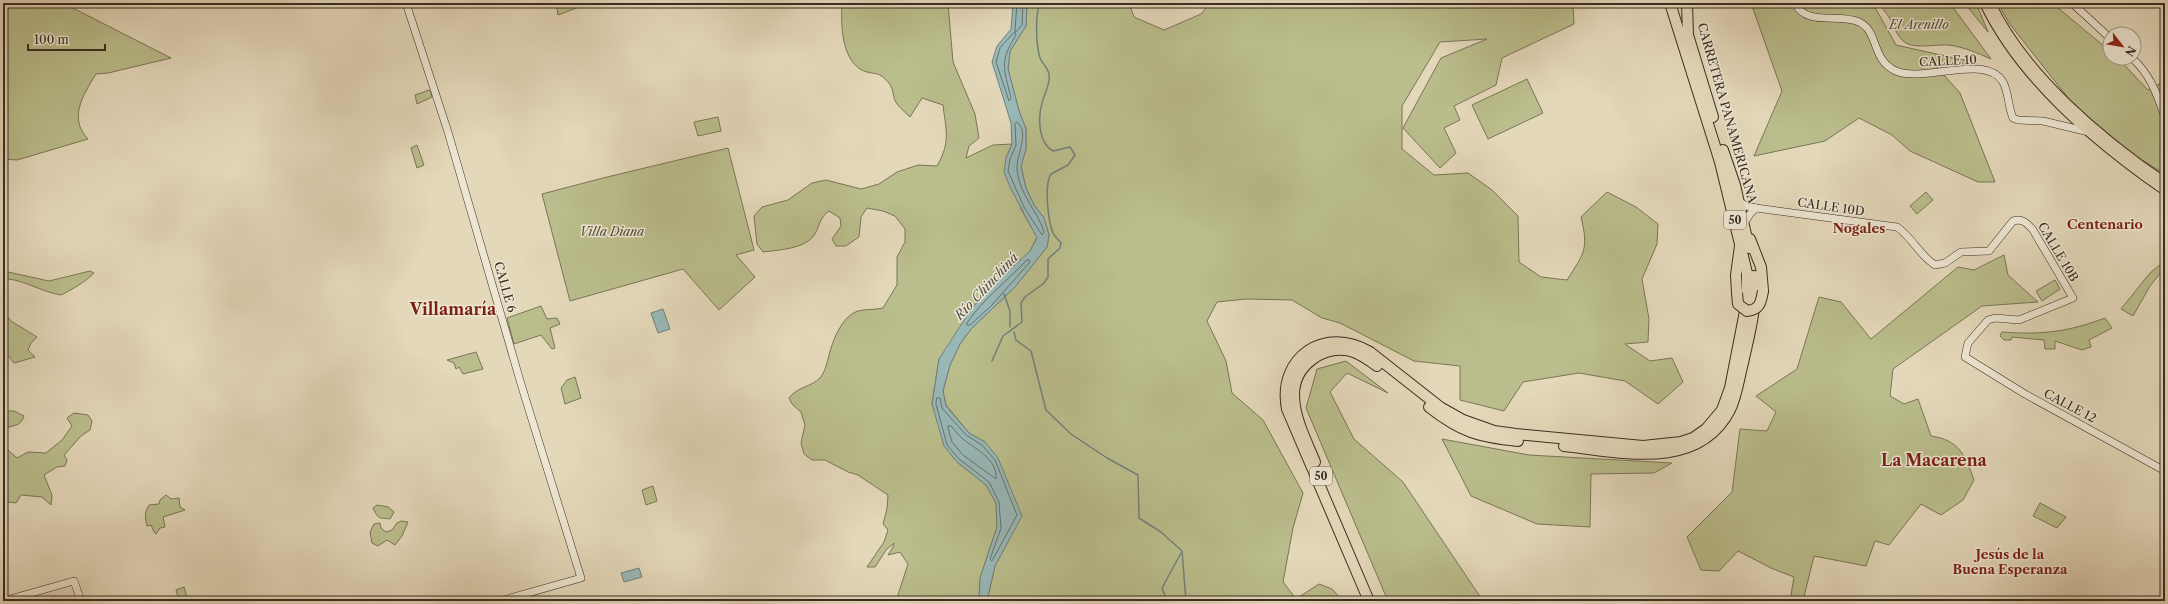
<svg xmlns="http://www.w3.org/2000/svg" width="2168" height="604" font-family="'Libre Caslon Text',serif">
	<rect width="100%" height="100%" fill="#e4d8ba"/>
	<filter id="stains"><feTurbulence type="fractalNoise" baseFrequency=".005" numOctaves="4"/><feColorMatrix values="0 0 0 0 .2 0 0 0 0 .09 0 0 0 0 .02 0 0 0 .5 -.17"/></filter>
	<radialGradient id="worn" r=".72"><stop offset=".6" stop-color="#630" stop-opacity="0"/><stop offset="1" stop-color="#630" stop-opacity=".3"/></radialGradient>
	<g fill="#babd8c" stroke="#7a7557">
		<path d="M3,3h60l108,55 -63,15 -12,1c-13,21 -28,44 -8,65l-71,21 -14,-1z"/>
		<path d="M556,3h23l3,3 -24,9z"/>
		<path d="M842,3h106l5,59 22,52 4,24 -10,8 -3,12 27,-13 19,-1 -6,14 15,51 16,28 -7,14 -91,108 -7,45 25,58 29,23 10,18 1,24 -17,51 -1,23h-83l12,-37 -8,-12 -12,3 5,-8 1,-4 -8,7 -11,17h-8l17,-25 4,-12 -5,-6 4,-15 1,-14 -30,-20 -10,-3 -23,-12h-13l-8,-6 -3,-11 4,-18 -4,-13 -9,-8 -3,-6c8,-11 22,-11 31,-20 5,-6 7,-15 9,-23 4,-15 13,-39 29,-44 7,-2 17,-1 25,-3l14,-23v-28l8,-15v-13l-10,-13 -12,-5 -16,-3 -6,9 -2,20 -13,9h-10l-4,-7 9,-13 -1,-8 -11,-7c-9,6 -9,14 -14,23 -9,15 -37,16 -52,18l-6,-8 -3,-28 8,-9 26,-7 24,-17 14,-3 35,9 18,-5 18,-12 21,-7 19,1c14,-25 9,-34 6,-61l-21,-7 -12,19c-4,-4 -9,-8 -13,-13 -7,-11 0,-15 -14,-27 -5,-5 -16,-3 -23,-8 -19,-13 -19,-45 -18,-66z"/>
		<path d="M1027,3h102l5,14 30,13 37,-16 9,-11h212l4,4 35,1 9,-5h107l-4,2 1,19 -72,34 -6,27 -42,21 6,14 -16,8 12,25 -16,15 -37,-40 38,-70 46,-19 -47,3 -38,64v43l32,26 34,-2 24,17 26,26 1,46 22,15 26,3c17,-27 22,-30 14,-63l26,-25 29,15 22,17 -1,20 -15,35 7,40 -1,23 -23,2 25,17 22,-3 11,24 -25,22 -33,-23 -46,-8 -56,9 -19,29 -44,-11v-34l-46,-5 -74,-38 -18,-5 -30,-18 -46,-1 -29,3 -10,19 19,40 6,32 31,27 40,73 -10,35 -10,54 13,17 23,-15 13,5 11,12h-356l8,-35 12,-24 -22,-100 -16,-9 -23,-28 -3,-14 7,-26 10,-21 11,-15 44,-42 32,-40 2,-12 -5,-17 -10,-13 -8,-17 -5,-22 5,-17v-20l-7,-18 -11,-42 2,-18 16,-25z"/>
		<path d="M1751,3h118l7,6 20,36 81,18 -42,2 25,28 35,89h-17l-68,-31 -18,-16 -33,-17 -34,23 -71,15 28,-65z"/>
		<path d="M1877,3h70l8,7 36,49c-14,-6 -27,-12 -42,-14 -12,-1 -33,4 -43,-2 -9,-5 -12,-18 -17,-26 -3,-5 -8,-10 -12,-14z"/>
		<path d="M1964,3h12l12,29 -22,-27z"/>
		<path d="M1998,3h54l58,48v7h8l30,32 17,-9v93l-35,-21 -54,-45 -67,-85z"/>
		<path d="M1527,79l16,34 -55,26 -16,-34z"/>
		<path d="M429,90l2,2 1,5 -15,7 -2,-9z"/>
		<path d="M718,117l3,14 -23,5 -4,-14z"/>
		<path d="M417,145l7,20 -7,3 -6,-20z"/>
		<path d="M728,148l26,102 -18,5 19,22 -36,33 -36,-41 -113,32 -28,-107 61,-16z"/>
		<path d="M1926,192l7,8 -16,14 -7,-8z"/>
		<path d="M2004,255l4,20 30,27 -56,4 -89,63 -3,27 14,8 14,-5 13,37c28,4 34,19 43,44l-11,20 -22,15 -20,-11 -32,41 -14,-4 -9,25 -52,-10 -11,45h-13l4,-24 -23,-9 -33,-17 -19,20 -18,-1 -14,-33 45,-45 8,-63 27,2 9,-19 -20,-16 41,-27 22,-72 22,5 30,37 87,-72 16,3z"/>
		<path d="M2165,261v6l-15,19 -17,30 -12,-7 29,-36z"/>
		<path d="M90,271l4,2c-9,9 -21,16 -33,22 -17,-2 -43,-18 -58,-16v-7h5l41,9z"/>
		<path d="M2055,280l5,9 -18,12 -6,-10z"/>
		<path d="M541,306l6,13 10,-1 3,6 -10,4 5,20 -3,1 -11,-14 -27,9 -7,-26z"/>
		<path d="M3,311l8,10 26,16 -6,6 -3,7 7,7 -21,6 -11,-14z"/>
		<path d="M2105,318l7,10 -23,12 2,7 -9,3 -27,-9v8h-10l-1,-9 -32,-3 -1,3h-7l-4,-4 2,-4c39,3 66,0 103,-14z"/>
		<path d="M476,352l7,17 -20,5 -4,-7 -3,2 -2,-6 -7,-3z"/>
		<path d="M1346,361l42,32 -41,-20 -17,19 24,47 49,43 80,119h-95l-82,-193 11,-39z"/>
		<path d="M575,377l6,21 -16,6 -4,-16 6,-8z"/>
		<path d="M3,411h11l10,5c-3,11 -12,9 -21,13z"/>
		<path d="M74,413l14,2 4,6 -2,9 -9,6 -17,19 3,5 -2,6 -8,1 -13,8 8,20 -1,10 -9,-8 -21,-2 -5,8 -7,-1 -6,3v-54l5,-1 9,8 11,-6 18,1 16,-13 10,-14 -5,-8z"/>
		<path d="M1442,439l87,16 143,8 -18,10 -63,1 -1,53 -53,-3 -66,-28z"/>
		<path d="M653,486l4,15 -11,4 -4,-15z"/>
		<path d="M166,495l5,4 8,-1 1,9 5,3 -22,7 2,10 -5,1 -4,6 -2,-2 -3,-7 -4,1c-2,-8 -3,-13 2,-21l10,-1 1,-4z"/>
		<path d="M2040,503l26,14 -9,11 -24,-12z"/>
		<path d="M377,505l11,2 6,5 -4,7c-11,-2 -11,2 -17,-11z"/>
		<path d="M401,521l7,1 -6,14 -7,9 -8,-5 -9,6 -6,-3 -2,-11 4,-8 6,-1 1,5 5,4 6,-2 5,-7z"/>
		<path d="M184,587l4,14h-9l-3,-11z"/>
	</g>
	<g fill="#98b8b8" stroke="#72807c">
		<path d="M1013,3h14l-1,23 -16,25 -2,18 11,42 7,18v20l-5,18 5,21 8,17 10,13 5,17 -2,12 -32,40 -44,42 -11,15 -10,21 -7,26 3,15 23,27 16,9 13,16 24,58 -27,50 -8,35h-8l1,-23 17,-51 -1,-24 -10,-18 -29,-23 -13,-16 -12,-42 7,-45 33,-51 22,-24 36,-33 7,-13 -27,-51 -6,-15 2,-14 6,-14 -1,-21 -19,-61 5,-16 14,-17z"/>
		<path d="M663,309l7,20 -12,4 -7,-20z"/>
		<path d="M639,568l3,9 -18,5 -3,-9z"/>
	</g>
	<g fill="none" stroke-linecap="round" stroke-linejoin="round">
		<g stroke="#68726d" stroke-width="1">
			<path d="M1017,3l-2,27 1,2 6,-7 1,-22"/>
			<path d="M1015,32l1,3c-17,27 -12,33 -5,63l-2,3 -13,-39 4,-14z"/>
			<path d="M1017,122c13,10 0,32 0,45 0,24 20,43 27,65l-2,3 -18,-28 -16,-36 2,-12 6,-14 -1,-21z"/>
			<path d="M1027,260h2l1,2 -39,44 -21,19h-3v-2c17,-25 39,-41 60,-63z"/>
			<path d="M937,398h3l2,10 24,27 16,10 13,15 22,55 -25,46 -2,-2 11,-31 -2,-26 -10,-20 -30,-23 -12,-14 -11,-41z"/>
			<path d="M948,426h3c4,4 8,10 13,14 12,9 34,20 32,39l-33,-24 -11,-13z"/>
		</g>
		<g stroke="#72807c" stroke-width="1.5">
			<path d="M1004,294l6,17v16"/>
			<path d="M1014,332l2,8 15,11 15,59 25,24 36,24 31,17 1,43 22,14 21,19 4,50"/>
			<path d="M992,361l11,-25 19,-14 -1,-19 4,-6 19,-14 4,-6v-18l12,-11 1,-5c-2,-3 -6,-6 -8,-10 -5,-12 -9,-48 -2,-59l17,-9 7,-10 -5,-8 -17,4c-15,-8 -15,-33 -11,-48 2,-9 9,-19 7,-29 -1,-6 -7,-11 -9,-16 -4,-13 -5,-43 0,-55"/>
			<path d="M1167,601l-5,-13 19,-35"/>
		</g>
		<defs>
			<g id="secondary">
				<path d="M406,3l42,129 73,252 60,194 -81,23"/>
				<path d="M1795,3c11,24 44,10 64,19 20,9 12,38 37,49 27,12 91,-18 107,11 6,11 5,25 10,36l5,2 25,1 46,11"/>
				<path d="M2072,3l38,35"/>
				<path d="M2132,58c18,16 25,36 33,59"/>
				<path d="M1739,201l7,5 10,2 141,19c15,10 22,28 38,38l10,-2 16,-11 28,-1 24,-30c9,-3 14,2 20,9l40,68 -54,22 -24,-2 -7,2 -20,23 -3,14 60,37 140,77"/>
				<path d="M1744,223l6,-9 6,-6"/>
				<path d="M3,601l71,-20 7,20"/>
			</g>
			<g id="primary">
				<path d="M1984,3c36,76 113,141 181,188"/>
				<path d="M1991,3c33,71 111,136 174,179"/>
			</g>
			<g id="highway">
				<path d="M1687,3l1,32 25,82"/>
				<path d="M1723,150l12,35 14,63"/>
				<path d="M1750,239l11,28 2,24"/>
				<path d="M1737,293l-1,-18 4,-29"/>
				<path d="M1429,407c32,25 49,30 89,34"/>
				<path d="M1564,446c56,6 134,26 166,-36 7,-15 9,-32 13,-47 6,-28 15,-58 11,-87"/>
				<path d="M1315,462c-8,-20 -21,-44 -21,-67 0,-29 28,-50 57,-44 9,3 18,9 26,15"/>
				<path d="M1369,601l-82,-192c-10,-52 38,-84 83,-57l70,55 23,13 31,11 22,3 127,12 38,-4 12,-4 13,-9 16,-19 8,-22 17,-87v-28l-27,-111 -50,-159"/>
			</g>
		</defs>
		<use href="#secondary" stroke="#392d22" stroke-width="8"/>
		<use href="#primary" stroke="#392d22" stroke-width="10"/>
		<use href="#highway" stroke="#392d22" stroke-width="12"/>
		<use href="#secondary" stroke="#ede6d2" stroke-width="7"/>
		<use href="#primary" stroke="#e4d8ba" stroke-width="8"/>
		<use href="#highway" stroke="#e4d8ba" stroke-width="10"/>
		<defs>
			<path id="highway-bridge" d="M1737,293l1,11 9,7c13,-1 14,-9 16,-20"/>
		</defs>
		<use href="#highway-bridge" stroke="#392d22" stroke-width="12" stroke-linecap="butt"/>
		<use href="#highway-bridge" stroke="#e4d8ba" stroke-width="10"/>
	</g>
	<g text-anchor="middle" stroke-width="3" stroke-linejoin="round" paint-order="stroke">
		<g fill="#ede6d2" stroke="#6f6457" stroke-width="1">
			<rect x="1724" y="211" width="22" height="18" rx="3"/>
			<rect x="1310" y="467" width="22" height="18" rx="3"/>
		</g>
		<g font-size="11" font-weight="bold" fill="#392d22">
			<text x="1735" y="224">50</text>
			<text x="1321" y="480">50</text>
		</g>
		<g font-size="12" font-style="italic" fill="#534a37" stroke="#ede6d2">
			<text x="1919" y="29">El Arenillo</text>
			<text x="612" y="236">Villa Diana</text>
		</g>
		<g font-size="12" fill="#392d22" stroke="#ede6d2">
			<text transform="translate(1948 61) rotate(-3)" y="4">CALLE 10</text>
			<text transform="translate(1727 113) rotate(74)" y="4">CARRETERA PANAMERICANA</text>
			<text transform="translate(1831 207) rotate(8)" y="4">CALLE 10D</text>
			<text transform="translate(2058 252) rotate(59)" y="4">CALLE 10B</text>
			<text transform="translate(505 287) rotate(74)" y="4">CALLE 6</text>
			<text transform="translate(2070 406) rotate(28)" y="4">CALLE 12</text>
		</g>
		<g font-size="13" font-weight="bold" fill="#7a1f14" stroke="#ede6d2">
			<text x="2105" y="229">Centenario</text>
			<text x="1859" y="233">Nogales</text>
			<text x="2010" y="559">Jesús de la<tspan x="2010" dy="15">Buena Esperanza</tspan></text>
		</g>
		<g font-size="13" font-style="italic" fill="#515048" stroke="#ede6d2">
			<text transform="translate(986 286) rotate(-47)" y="5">Río Chinchiná</text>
		</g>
		<g font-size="16" font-weight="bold" fill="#7a1f14" stroke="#ede6d2">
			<text x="453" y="315">Villamaría</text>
			<text x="1934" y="466">La Macarena</text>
		</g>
	</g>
	<rect width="2168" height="604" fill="none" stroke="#e4d8ba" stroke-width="16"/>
	<rect x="4" y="4" width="2160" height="596" fill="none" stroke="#392d22" stroke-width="2"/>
	<rect x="8" y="8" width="2152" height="588" fill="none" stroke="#392d22"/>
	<g transform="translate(2122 46) rotate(121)"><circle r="19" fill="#ede6d2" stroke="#a59c8c"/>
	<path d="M0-3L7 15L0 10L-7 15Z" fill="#8f2418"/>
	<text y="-6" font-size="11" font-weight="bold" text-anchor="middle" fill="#392d22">N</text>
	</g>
	<path d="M28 44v6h77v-6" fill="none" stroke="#392d22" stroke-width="2"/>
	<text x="34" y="44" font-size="12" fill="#392d22" stroke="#ede6d2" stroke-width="3" paint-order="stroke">100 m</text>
	<rect width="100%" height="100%" filter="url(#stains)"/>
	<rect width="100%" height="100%" fill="url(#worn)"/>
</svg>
